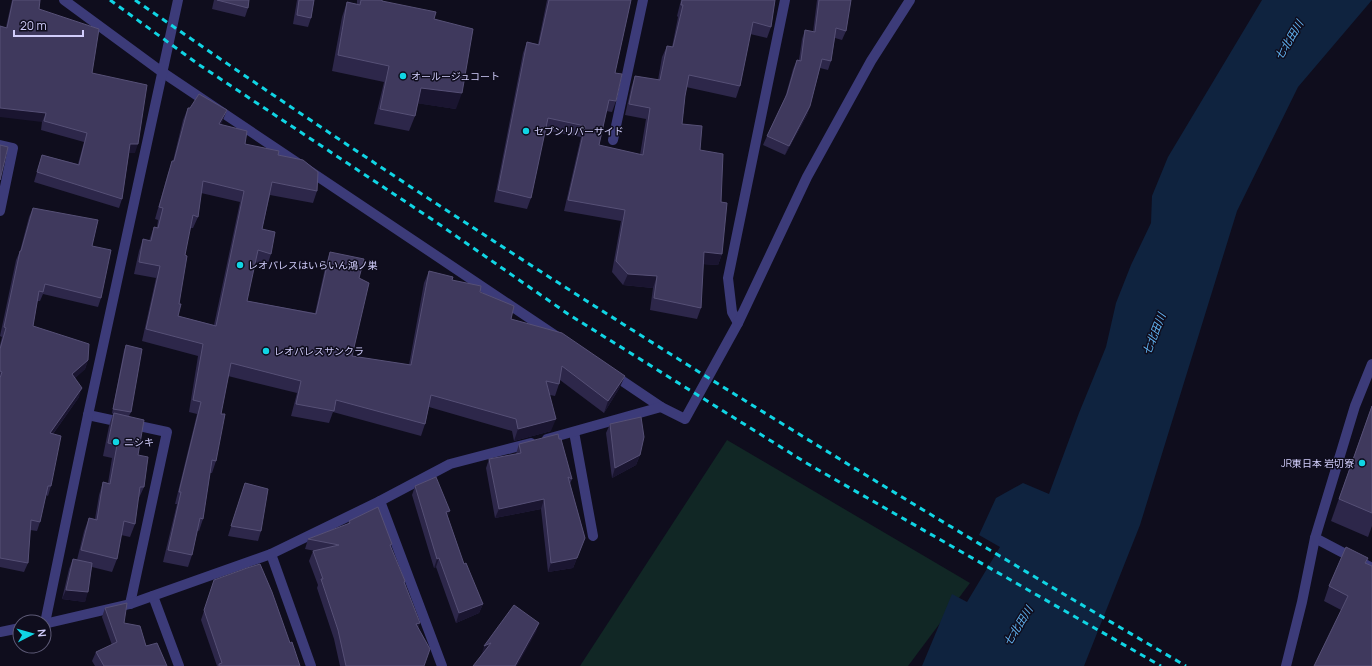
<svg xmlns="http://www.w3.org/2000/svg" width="1372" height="666" font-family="Manrope,'Noto Sans JP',sans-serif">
	<rect width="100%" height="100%" fill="#0f0d1d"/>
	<path fill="#112725" d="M727,440l243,143 -62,83h-328z"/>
	<path fill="#0f233f" d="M1262,0h110l-74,87 -61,124 -97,314 -56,141h-162l30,-72 15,8 33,-55 -21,-12 17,-37 27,-15 26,11 30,-81 27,-66 10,-44 15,-38 20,-42 1,-27 16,-39z"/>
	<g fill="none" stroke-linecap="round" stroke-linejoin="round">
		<g stroke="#3c3b79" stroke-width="10">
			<path d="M64,0l98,72 394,264"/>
			<path d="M613,140l30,-140"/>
			<path d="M0,145l13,3 -13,63"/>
			<path d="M738,323l-6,-11 -4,-34 57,-278"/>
			<path d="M612,374l49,33"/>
			<path d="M88,415l79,17 -37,172"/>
			<path d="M574,432l19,104"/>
			<path d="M547,439l114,-32 24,12 53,-96 69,-146 64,-116 39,-61"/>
			<path d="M380,501l62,165"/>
			<path d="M1315,538l57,30"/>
			<path d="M271,554l40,112"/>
			<path d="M153,596l26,70"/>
			<path d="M45,623l43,-208 90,-415"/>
			<path d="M44,624l86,-20 141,-50 109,-53 70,-37 81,-21"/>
			<path d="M0,632l20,-4"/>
			<path d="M1286,666l16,-64 13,-64 40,-132 17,-42"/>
		</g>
		<g stroke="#10d5e4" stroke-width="3" stroke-dasharray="6 5" stroke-linecap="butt">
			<path d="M110,0l88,64 235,156 135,94 240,150 353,202"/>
			<path d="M135,0c340,237 693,457 1051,666"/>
		</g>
	</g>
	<g fill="#2d274a" fill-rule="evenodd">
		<path d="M12,0h28l-1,9 53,64 43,80h-6l-7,46 -3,9 -85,-26 8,-27 36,9 6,-22 -43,-12 1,-8 -36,-95z"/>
		<path d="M214,0h35l-1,8 -3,9 -33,-8z"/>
		<path d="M297,0h17l-3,18 -3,9 -15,-3z"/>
		<path d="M357,0h25v1l52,18 22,90 -39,-6 -2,13 -6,15 -35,-7 10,-42 -52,-11 10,-54 5,-15 10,2z"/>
		<path d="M547,0h84l-16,73 1,28 -4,11 -6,-1 -7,34 41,10 6,-36 -21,-4 6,-27 4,-12 23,4 4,-23 5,-11 5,1 6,-30 -1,-1 4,-16h94l-4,27 -4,11 -17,-4 -10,52 -4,12 -50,-11 -1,9 -3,28 18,26 21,52 1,52 -4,11 -15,-1 -2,44 -4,11 -47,-9 3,-22 -30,-3 -11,-13 9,-51 -57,-10 17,-74 -36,-7 -14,68 -4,11 -33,-7 29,-149 4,-11 11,2z"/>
		<path d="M817,0h34l-5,31 -4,9 -7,-2 -4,23 -3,9 -8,-2 -10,38 -3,9 -22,40 -22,-10 4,-9 18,-38 8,-29 4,-9h2l3,-21 3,-9 8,2z"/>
		<path d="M188,108l39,2 -6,14 24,20 33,11 39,36 -4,12 -43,-8 -8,34 9,25 -4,12 -12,-4 -8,39 68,12 11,-49 4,-12 29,26 -7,78 57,9 15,-82 5,-12 23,9 28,12 31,27 109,68 -16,26 -44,-33 -1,4 -4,12 -5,-1 1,36 -37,10 -2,-10 -83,-24 -4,17 -4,12 -88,-24 -4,11 -38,-7 6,-23 -69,-17 -7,38 -5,47 -4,12h-2l-7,46 -4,12 -2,-1 -5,25 -4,12 -25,-5 14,-58h-2l22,-90 -8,-2 9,-56 -56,-15 14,-63 -22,-4 5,-23 4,-12 6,2 5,-14h3l1,-7 -3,-1 13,-46 5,-12 10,-41zM201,193l39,9 -26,123 -36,-9 1,-12 6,-49 5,-27h3l5,-11z"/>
		<path d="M33,208l59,38 9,52 -3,9 -55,-13 -3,7h-3l-4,25 55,34 -3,9 -10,9 4,19 -26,37 -2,52 -3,10 -2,-1 -6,27 -3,9 -7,-1 -2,33 -4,9 -24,-5v-222l2,-8 -2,-1 16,-76 4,-9 9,-34z"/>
		<path d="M126,345l5,67 -2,4 9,39 6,32 -6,13 -3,24 -5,13 -9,-2 -4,24 -5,13 -20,-5 -7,35 -23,-3 7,-30 4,-10 4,1 7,-29 5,-13 6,1 4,-24 4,-13 5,1 4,-25 -9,-2 6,-30 4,-12 -1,-1 12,-63z"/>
		<path d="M1372,405v121l-4,11 -37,-16z"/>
		<path d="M610,424l30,31 -4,10 -24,13 -6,-45z"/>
		<path d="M519,444l53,35 -2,5 15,54 -12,30 -25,4 -7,-63 -46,9 -9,-50 3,-9 27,-5z"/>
		<path d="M245,483l16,48 -3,10 -30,-5z"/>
		<path d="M415,486l33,31 16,47 19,40 -4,9 -23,10 -20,-56 -2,1 -22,-73z"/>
		<path d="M349,521l43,23 -1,3 14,34v2l13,45 6,38h-84l-6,-27 -17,-51 1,-3 -9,-24 4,-10h2l-10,-2 3,-10 40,-15z"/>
		<path d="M1368,558l-27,52 -17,-9 5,-15z"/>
		<path d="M214,580l76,63 10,23h-83l-16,-46z"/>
		<path d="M105,608l19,15 43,43h-72l-3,-5 4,-9 16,-7 -10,-28z"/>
	</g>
	<g fill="#1a1530">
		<path d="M421,88l41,5 -6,16 -41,-6z"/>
		<path d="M810,106l-3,9 -22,40 4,-9z"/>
		<path d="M0,108l46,5 -4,9 -42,-5z"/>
		<path d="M227,110l-5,12 -7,14 4,-12z"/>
		<path d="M130,144h8l-3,9h-8z"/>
		<path d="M704,252l18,2 -4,11 -18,-1z"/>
		<path d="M628,274l29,2 -4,12 -30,-3z"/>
		<path d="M88,360l-3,9 -16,15 3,-10z"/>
		<path d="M625,376l-5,11 -16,26 4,-12z"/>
		<path d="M82,388l-3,9 -32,45 3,-9z"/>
		<path d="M556,419l-5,12 -37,10 4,-12z"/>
		<path d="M640,455l-4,10 -24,13 3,-10z"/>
		<path d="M544,499l-3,10 -46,9 4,-9z"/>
		<path d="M450,511l-4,10v-9z"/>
		<path d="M585,538l-12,30 -25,4 3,-9z"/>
		<path d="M439,558l-3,9 -2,1 3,-9z"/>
		<path d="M66,590l22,2 -3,10 -23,-3z"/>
		<path d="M483,604l-4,9 -23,10 3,-10z"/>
		<path d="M420,623l-3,9 -1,-8z"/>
		<path d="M539,623l-3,9 -19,34h-2z"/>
		<path d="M491,643l-3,10 -7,3 3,-10z"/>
	</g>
	<g fill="#3f395d" stroke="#565076" fill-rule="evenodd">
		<path d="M13,0h27l-1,9 60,20 -7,44 55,12 -9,59h-8l-8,55 -85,-27 5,-17 37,10 8,-32 -43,-12 2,-8 -46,-5v-82l7,2z"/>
		<path d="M217,0h32l-1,8z"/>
		<path d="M299,0h15l-3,18 -14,-3z"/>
		<path d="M361,0h21v1l54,11 -2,7 39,10 -11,64 -41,-5 -6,28 -35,-7 9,-43 -51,-11 9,-53 13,3z"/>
		<path d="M549,0h82l-16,73 7,1 -6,27 -7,-1 -10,45 44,10 7,-47 -21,-4 6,-28 25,4 7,-34 6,1 10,-42h-2l1,-5h93l-4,27 -18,-5 -13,64 -51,-11 -4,21 -3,28 20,2 -2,24 23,4 -2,48 6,1 -5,51 -18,-2 -3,56 -47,-10 3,-22 -29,-2 -12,-13 9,-51 -57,-10 17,-74 -37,-8 -17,80 -33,-8 29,-148 12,3z"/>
		<path d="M819,0h32l-5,31 -10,-3 -5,33 -9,-2 -12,47 -21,40 -22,-10 20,-42 10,-34 4,1 4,-31 10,2z"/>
		<path d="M199,94l28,16 -8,14 28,7 -2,13 34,7 -1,4 25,5 15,12 -1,19 -45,-9 -10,47 13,3 -4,22 -13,-4 -11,51 69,13 14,-62 34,7 -5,19 10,5 -17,73 59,9 18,-94 24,6 -1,3 29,6 -1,6 34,14 -3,13 51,14 63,43 -17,25 -46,-35 -3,18 -13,-3 10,38 -38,10 -2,-10 -85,-24 -6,29 -89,-24 -2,11 -38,-7 5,-23 -70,-18 -10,51h4l-9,47 -4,-1 -9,59 -3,-1 -8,37 -24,-5 13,-58h-2l22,-90 -8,-2 10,-56 -57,-15 14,-63 -21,-4 4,-23 8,2 3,-14 4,1 5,-20 -4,-1 13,-46h2l14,-53h2zM203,181l41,10 -28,135 -38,-10 3,-12h-2l8,-48 -2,-1 8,-40 5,2z"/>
		<path d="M0,145l8,2 -8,33z"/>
		<path d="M33,208l65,12 -6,26 19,4 -10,48 -56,-14 -2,8 -4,-1 -6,35 56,18 -1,16 -16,14 10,14 -32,45 11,3 -10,50h-3l-8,36 -9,-2 -3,43 -28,-5v-180l2,-6 -2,-1v-22l6,-21 -2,-1 16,-76h1z"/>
		<path d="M126,345l16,4 -11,63 -18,-3z"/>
		<path d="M1372,406v107l-33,-14z"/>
		<path d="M114,413l30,7 -6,35 10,2 -4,30h-4l-5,37 -11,-3 -7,38 -36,-9 8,-32 8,2 6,-38 7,2 7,-39 -9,-2z"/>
		<path d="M641,417l3,20 -4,18 -25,13 -5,-44z"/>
		<path d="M558,434l1,5h2l11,40 -4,-2 17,61 -8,20 -26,5 -7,-64 -45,10 -10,-50 32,-6 -2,-9z"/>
		<path d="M436,477l14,34 -4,1 18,52 2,-1 17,41 -24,9 -20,-55 -2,1 -22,-73z"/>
		<path d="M245,483l23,6 -7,42 -30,-5z"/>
		<path d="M378,507l14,37 -2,1 15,36 -1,1 16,41 -4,1 14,25 -6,17h-78l-8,-36 -17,-51h2l-10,-28 26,-6 -31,-6 42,-16 -1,-2z"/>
		<path d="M1346,547l22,11 -3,5 7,3v100h-58l34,-70 -19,-10z"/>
		<path d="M73,559l19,4 -4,29 -22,-2z"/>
		<path d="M260,564l12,28 18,51 2,-1 8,24h-81v-2l3,-1 -18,-53 10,-30 33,-12z"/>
		<path d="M127,603l-3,20 16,3 6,20 11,-3 10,23h-63l-8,-14 21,-10 -12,-34z"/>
		<path d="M514,605l25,18 -24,43h-42l18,-23 -7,3z"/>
	</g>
	<g fill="#10d5e4" stroke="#0f0d1d" stroke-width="1.5">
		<circle cx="403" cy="76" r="4"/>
		<circle cx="526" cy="131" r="4"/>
		<circle cx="240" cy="265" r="4"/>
		<circle cx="266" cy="351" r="4"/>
		<circle cx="116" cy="442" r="4"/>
		<circle cx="1362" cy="463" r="4"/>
	</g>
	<g text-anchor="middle" stroke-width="3" stroke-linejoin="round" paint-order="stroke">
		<g font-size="10" fill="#d1cdfb" stroke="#0f0d1d" text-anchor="start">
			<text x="411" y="80">オールージュコート</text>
			<text x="534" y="135">セブンリバーサイド</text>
			<text x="248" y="269">レオパレスはいらいん鴻ノ巣</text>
			<text x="274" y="355">レオパレスサンクラ</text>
			<text x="124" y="446">ニシキ</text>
			<text x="1354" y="467" text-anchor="end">JR東日本 岩切寮</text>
		</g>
		<g font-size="11" font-style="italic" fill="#62b5f4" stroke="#0f0d1d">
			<text transform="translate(1289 40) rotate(-59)" y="4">七北田川</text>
			<text transform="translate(1154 334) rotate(-69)" y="4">七北田川</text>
			<text transform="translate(1018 626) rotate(-58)" y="4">七北田川</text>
		</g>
	</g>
	<g transform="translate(32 634) rotate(84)"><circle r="19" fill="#0f0d1d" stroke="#5d5a76"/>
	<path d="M0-3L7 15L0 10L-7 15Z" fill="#10d5e4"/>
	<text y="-6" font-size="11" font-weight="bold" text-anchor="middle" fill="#d1cdfb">N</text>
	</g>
	<path d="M14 30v6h69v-6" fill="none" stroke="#d1cdfb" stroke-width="2"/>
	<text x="20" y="30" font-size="12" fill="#d1cdfb" stroke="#0f0d1d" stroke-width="3" paint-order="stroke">20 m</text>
</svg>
